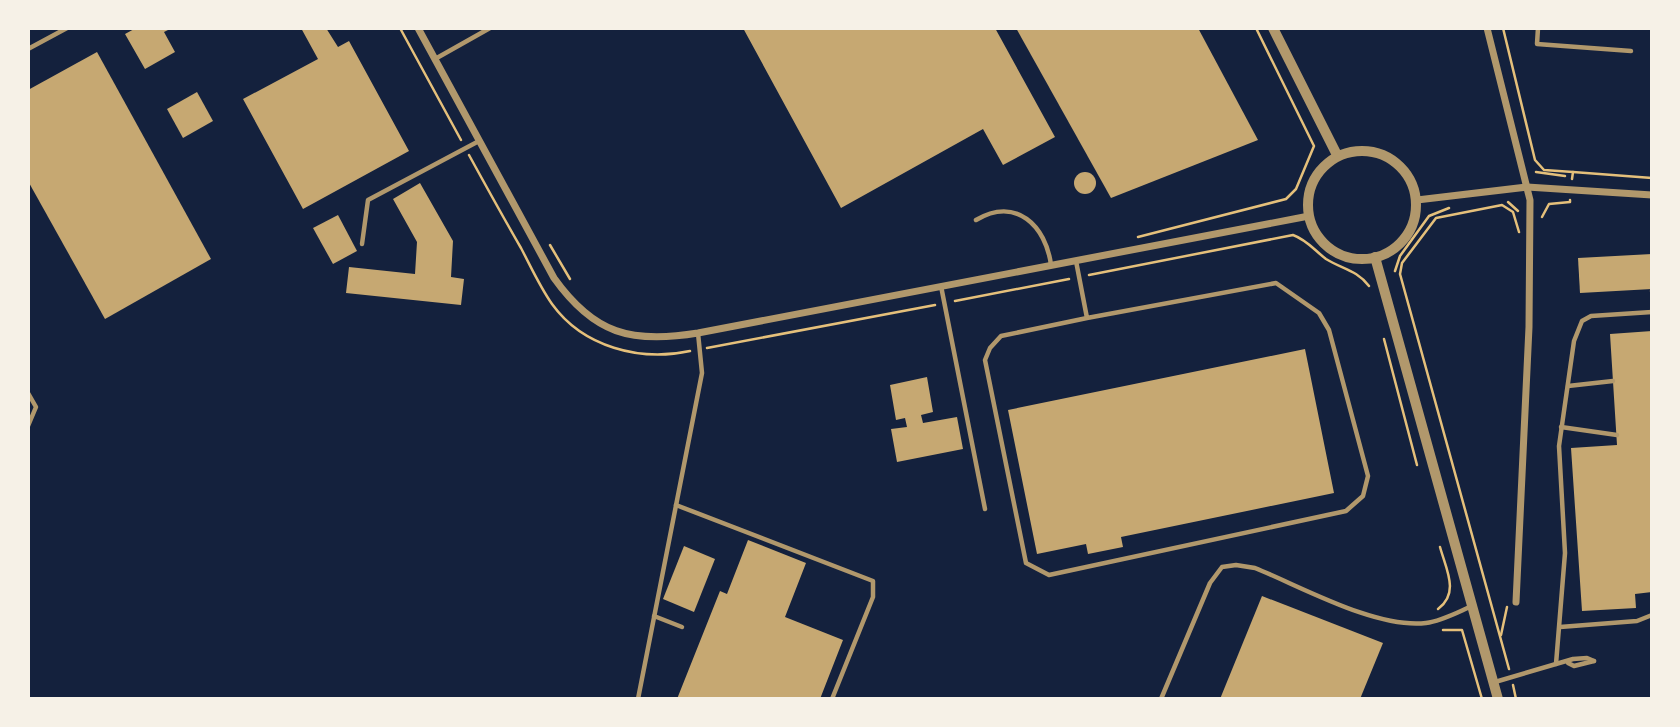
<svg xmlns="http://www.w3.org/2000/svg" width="1680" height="727" font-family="Quicksand,sans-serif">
	<rect width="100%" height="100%" fill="#14213d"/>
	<g fill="#c6a872">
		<path d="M136,28h36l-8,4 11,20 -30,17 -20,-35z"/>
		<path d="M301,28h25l12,19 11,-6 60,110 -106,58 -60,-110 75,-40z"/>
		<path d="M743,28h252l60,109 -52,28 -20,-36 -142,79z"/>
		<path d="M1016,28h182l60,112 -147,58z"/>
		<path d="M97,52l114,207 -106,60 -77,-138v-91z"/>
		<path d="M197,92l16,29 -30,17 -16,-29z"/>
		<circle cx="1085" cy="183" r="11"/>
		<path d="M420,183l33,58 -2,36 13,2 -3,26 -115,-12 3,-26 66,7 2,-32 -24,-43z"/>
		<path d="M338,215l19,36 -24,13 -20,-36z"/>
		<path d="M1652,254v35l-72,4 -2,-35z"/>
		<path d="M1652,331v261l-17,2 1,14 -54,3 -11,-163 46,-3 -7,-111z"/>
		<path d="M1305,349l29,144 -213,44 2,10 -35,7 -2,-10 -49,10 -29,-144z"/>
		<path d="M927,377l6,35 -12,3 2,8 34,-6 6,32 -66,13 -6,-33 16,-2 -2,-9 -9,2 -6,-35z"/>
		<path d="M748,540l58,23 -21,54 58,23 -23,59h-143l43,-108 7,3z"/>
		<path d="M684,546l31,13 -21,53 -31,-13z"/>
		<path d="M1262,596l121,47 -23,56h-140z"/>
	</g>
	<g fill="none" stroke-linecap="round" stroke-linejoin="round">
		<g stroke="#e5c07b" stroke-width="2.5">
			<path d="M400,28l61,112"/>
			<path d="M1503,28l32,132 9,10 29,2 -1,7"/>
			<path d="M469,155c17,31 34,62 52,93 10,19 19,39 31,56 31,43 88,58 138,47"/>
			<path d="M1536,172l29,4"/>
			<path d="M1573,172l79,6"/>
			<path d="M1508,202l10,9"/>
			<path d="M1542,217l7,-13 21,-2v-2"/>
			<path d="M1138,237l148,-38 10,-10 18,-43 -58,-118"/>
			<path d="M550,245l20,34"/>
			<path d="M1395,271l5,-15 29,-40 20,-8"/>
			<path d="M1089,275l204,-40c14,5 21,15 33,24 16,10 31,11 43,27"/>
			<path d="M1651,291h1"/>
			<path d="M955,301l114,-22"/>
			<path d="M1384,339l33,126"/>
			<path d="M707,348l228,-43"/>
			<path d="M1438,609c22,-16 8,-40 2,-62"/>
			<path d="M1443,630h19l20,69"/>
			<path d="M1501,635l6,-28"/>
			<path d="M1509,669l-109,-395 2,-11 34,-45 66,-13 11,7 6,20"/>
			<path d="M1513,685l3,14"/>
		</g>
		<g stroke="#b1986c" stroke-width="4.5">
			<path d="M1538,28l-1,16 94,7"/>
			<path d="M28,49l39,-21"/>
			<path d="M435,59l55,-31"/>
			<path d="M976,220c40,-24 70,6 75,45"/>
			<path d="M362,244l6,-44 111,-59"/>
			<path d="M1076,261l11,57 189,-35 43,30 10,17 39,146 -5,20 -17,15 -297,64 -23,-12 -41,-203 5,-12 11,-12 86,-18"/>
			<path d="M941,286l44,223"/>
			<path d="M1568,386l45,-5"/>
			<path d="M28,393l8,14 -8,19"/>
			<path d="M1561,427l56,8"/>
			<path d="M676,505l197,76v16l-41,102"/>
			<path d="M654,616l28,11"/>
			<path d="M1560,627l77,-6 15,-6"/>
			<path d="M1568,663l6,3 20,-5"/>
			<path d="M1556,664l9,-111 -6,-107 15,-105 8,-20 9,-5 61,-4"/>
			<path d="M1495,682l78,-23 14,-1 7,3"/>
			<path d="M638,699l64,-326 -4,-40"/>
			<path d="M1161,699l49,-116 12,-16 14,-2 19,3c47,19 121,61 171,55 16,-2 32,-11 46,-17"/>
		</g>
		<g stroke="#b1986c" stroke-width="7">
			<path d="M418,28l136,250c40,56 77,66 144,55l611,-117"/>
			<path d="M1487,28l43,172 -1,127 -13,275"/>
			<path d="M1417,200l110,-13 125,8"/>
		</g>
		<g stroke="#b1986c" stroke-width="10">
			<path d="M1273,28l64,127"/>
			<circle cx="1362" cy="205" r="54"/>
			<path d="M1375,257l123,442"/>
		</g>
	</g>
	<rect width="1680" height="727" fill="none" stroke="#f6f1e7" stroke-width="60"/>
</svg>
